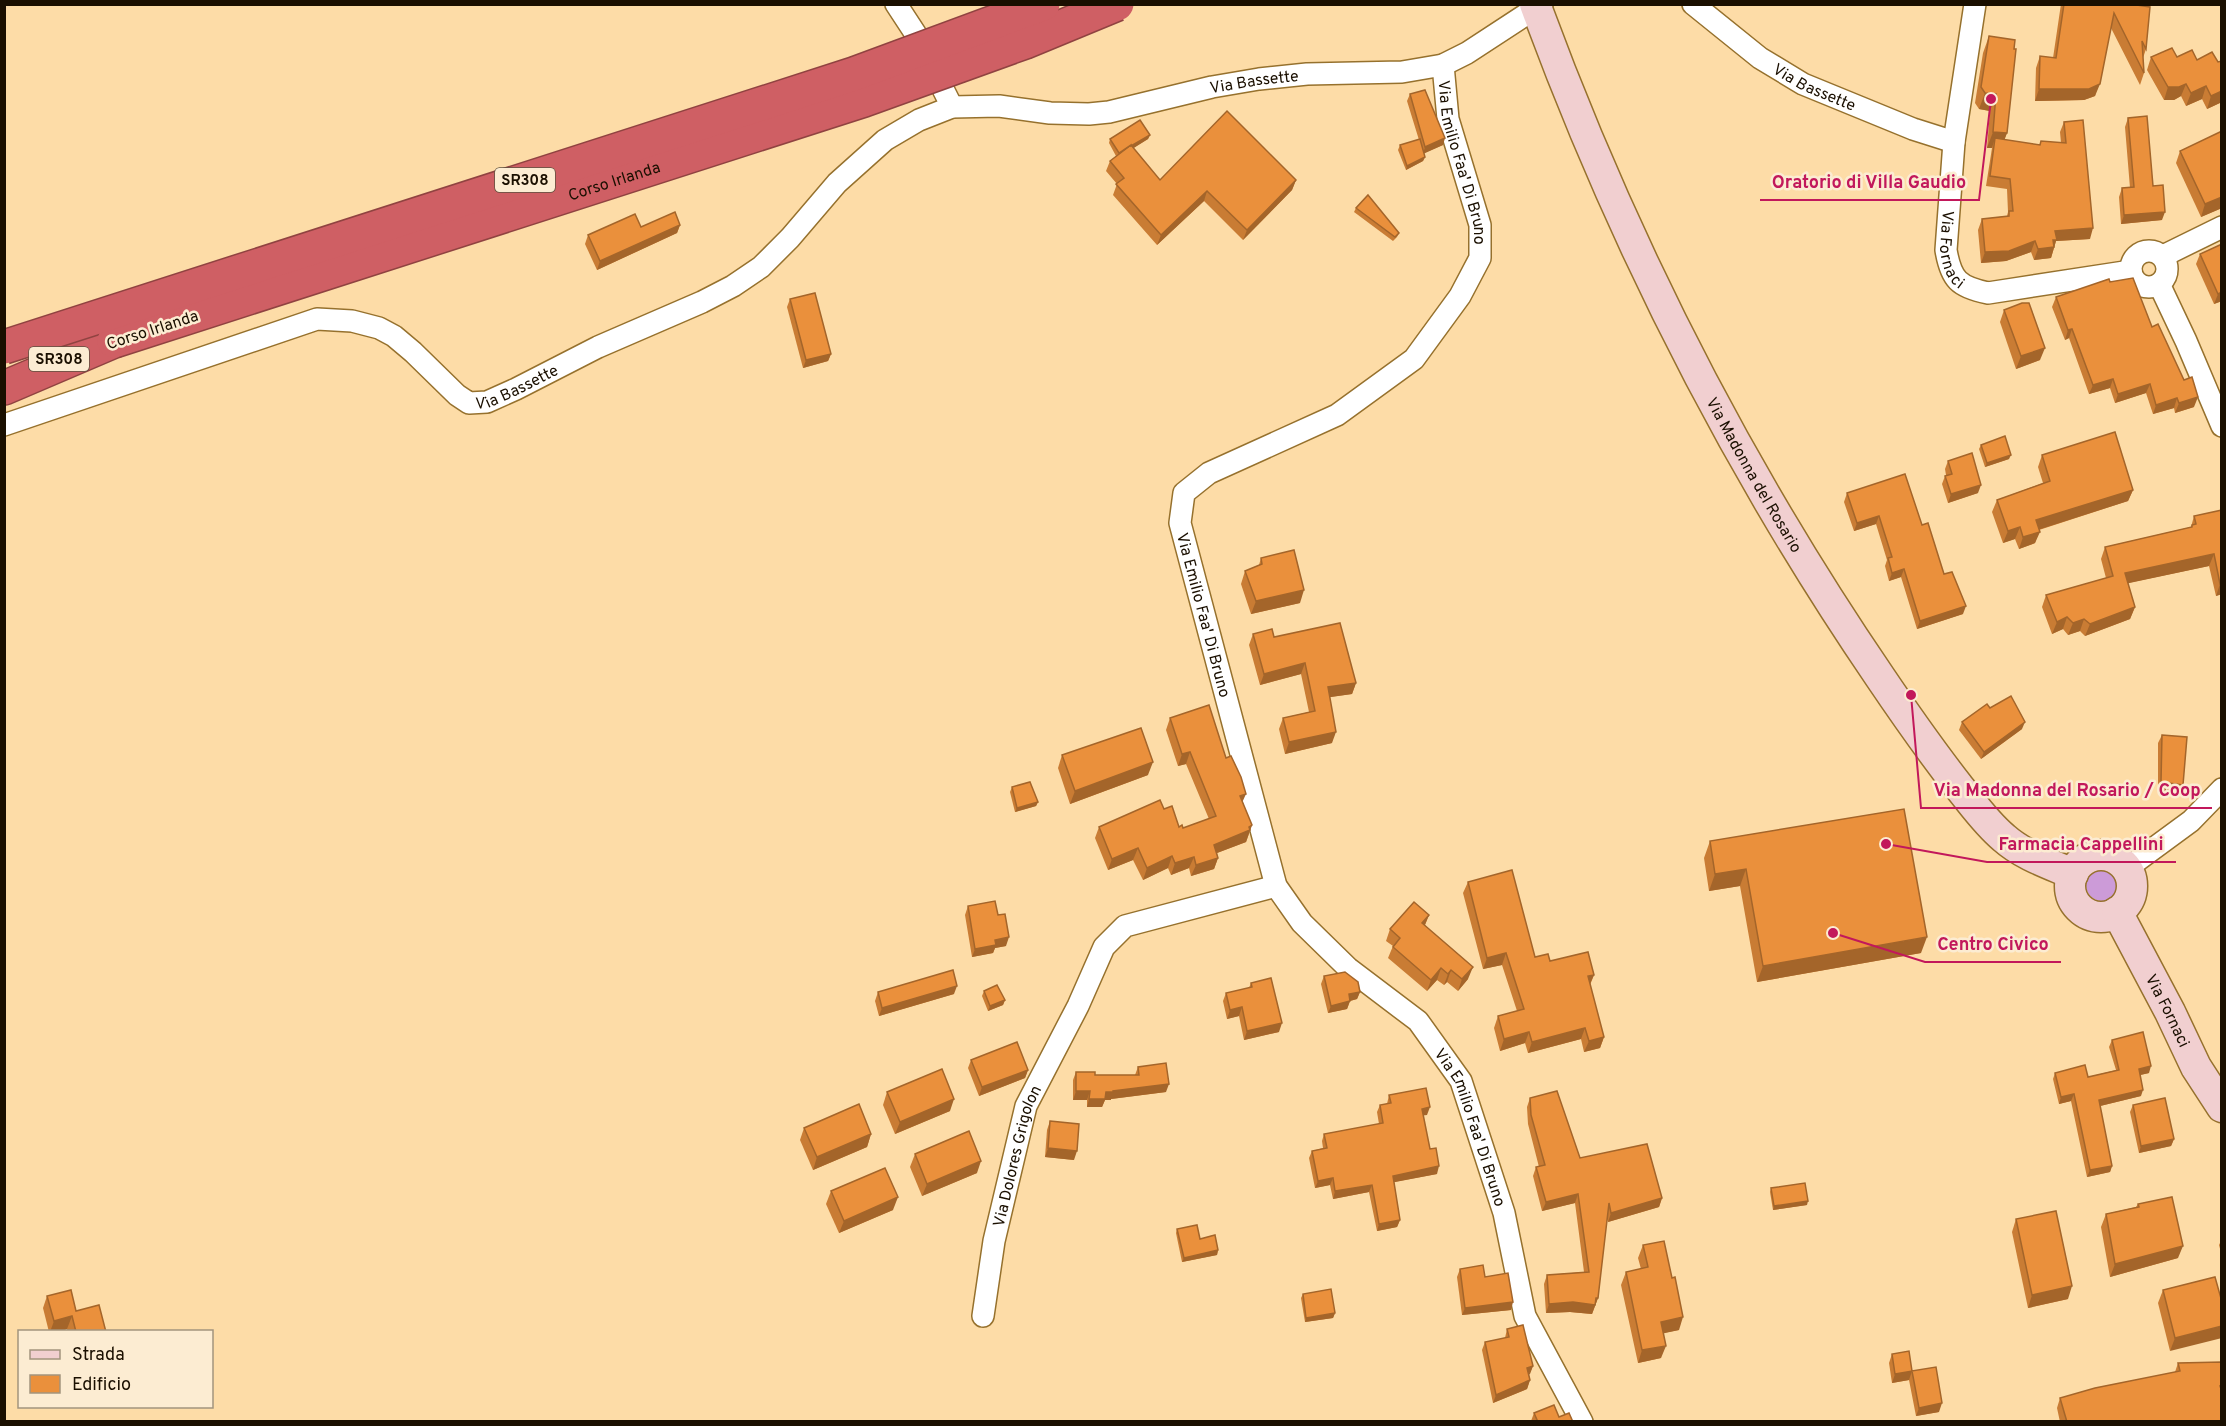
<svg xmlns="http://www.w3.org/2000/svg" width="2226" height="1426" font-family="Overpass,sans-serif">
	<rect width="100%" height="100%" fill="#fddca7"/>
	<circle fill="#cc9bd8" cx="2102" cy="885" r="16"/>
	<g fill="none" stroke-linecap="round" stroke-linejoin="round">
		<defs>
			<g id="street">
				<path d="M896,4l19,29 37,74"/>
				<path id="s1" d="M1693,4l67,54 43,26 110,45 41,13"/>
				<path id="s2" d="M1975,4l-21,138 -8,108c5,30 13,37 42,43l143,-22"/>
				<path id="s3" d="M1443,65l5,54 32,106v33l-20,38 -46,63 -77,56 -128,58 -25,20 -4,30 96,363 26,37 46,45 70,53 43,60 43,132 21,103 57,106"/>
				<circle cx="2149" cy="269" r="18"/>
				<path d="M2163,256l59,-29"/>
				<path d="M2159,284l27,57 36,85"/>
				<path id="s4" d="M4,425l313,-106 35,2 27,7 15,8 19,16 44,43 12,8 18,-1 29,-13 82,-42 104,-45 31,-16 28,-19 29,-29 47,-55 48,-43 34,-20 33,-13 47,-1 51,7 39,1 20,-2 103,-25 47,-8 48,-5 95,-2 41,-7 24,-12 75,-49"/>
				<path d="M2127,868l64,-47 31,-32"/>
				<path id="s5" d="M983,1316l11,-75 32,-135 52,-100 26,-59 21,-21 151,-40"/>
			</g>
			<g id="secondary">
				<path id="s6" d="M1535,4c87,237 203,465 345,673 25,37 51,74 79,110 14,17 27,36 45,51 19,17 46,26 69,36"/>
				<circle cx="2101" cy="886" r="31"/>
				<path id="s7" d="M2117,912l53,100 26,55 26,40"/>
			</g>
			<path id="highway" d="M4,388l110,-47"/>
		</defs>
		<use href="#street" stroke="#96712d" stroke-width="24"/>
		<use href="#secondary" stroke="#96712d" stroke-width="33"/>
		<use href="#highway" stroke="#904341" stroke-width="36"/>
		<use href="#street" stroke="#fff" stroke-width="21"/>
		<use href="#secondary" stroke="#f1cfd0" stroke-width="30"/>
		<use href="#highway" stroke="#cf5f64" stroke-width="33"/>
		<defs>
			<g id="highway-bridge">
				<path id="s8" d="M114,341l750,-241 161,-58 92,-38"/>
				<path d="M4,347l850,-273 189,-70"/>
			</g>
		</defs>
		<use href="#highway-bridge" stroke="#904341" stroke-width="36" stroke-linecap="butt"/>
		<use href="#highway-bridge" stroke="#cf5f64" stroke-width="33"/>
	</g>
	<g fill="#c97c34">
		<path d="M2061,4h69l16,45 -3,9 1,15 -4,12 -29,-57 -16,68 -11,4 -49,1 1,-33 4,-12 13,2z"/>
		<path d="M1989,36l18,97 -3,7 36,5 1,-4 20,2 -1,-11 4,-10 26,117 -34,2 -5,17 -17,2 -3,-8 -25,9 -25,2 -3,-33 4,-11 25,-3 1,-4 -1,-23 -21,-3 6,-38h-5l3,-37 -11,-2 -4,-6 8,-50z"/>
		<path d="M2151,57h26l41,5 4,-1v41l-15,7 -5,-10 -16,7 -5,-10 -7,4h-10l-17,-30z"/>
		<path d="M1410,94l33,51 -19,8 1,4 -2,4 -17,9 -8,-20 2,-5 19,-5 -12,-39z"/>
		<path d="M2128,118l34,102 -41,4 -2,-27 3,-9h8l-5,-61z"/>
		<path d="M1150,135l-2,4 -15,9 27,32h136l-4,10 -49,50 -39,-39 -47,44 -44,-50 4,-11 -11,-13 4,-10 6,-5 -7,-13 1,-4z"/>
		<path d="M2180,151l42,57 -21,9 -25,-54z"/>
		<path d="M1356,208l43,25 -2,4 -4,4 -39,-29z"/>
		<path d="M680,225l-3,8 -80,37 -12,-26 3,-9 53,-8z"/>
		<path d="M2222,244v57l-8,3 -18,-40 4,-10z"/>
		<path d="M2110,282l42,45 42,80 -19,6 -1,-5 -21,6 -7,-21 -31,10 -5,-15 -21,6 -20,-56 -4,2 -13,-33 4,-10z"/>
		<path d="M790,299l41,55 -3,7 -25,7 -16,-61z"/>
		<path d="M2004,310l36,50 -24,9 -16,-47z"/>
		<path d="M1981,445l28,14 -24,8 -6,-18z"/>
		<path d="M2042,455l91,35 -5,11 -89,29 -4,13 -16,6 -4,-10 -12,4 -11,-31 5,-12 46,-17 -5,-16z"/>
		<path d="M1948,461l30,32 -30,10 -6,-19 3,-8 1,-1 -1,-6z"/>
		<path d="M1847,493l75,32 41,89 -46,15 -16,-52 -12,4 -4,-15 2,-6 -11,-36 -22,7 -10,-29z"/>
		<path d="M2222,510v84l-6,2 -7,-30 -81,17 7,24 -5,12 -45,17 -5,-5 -12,4 -5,-6 -11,5 -10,-27 4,-12 60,-17 -5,-19 4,-12 86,-20 3,-11z"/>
		<path d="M1261,558l39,45 -49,11 -10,-30 4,-13 14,-6z"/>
		<path d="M1253,634l21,3 82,46 -4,11 -22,3 2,46 -47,11 -6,-25 4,-11 26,-6 -8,-38 -41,11 -11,-40z"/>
		<path d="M1990,708l32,21 -41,30 -22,-29 3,-8z"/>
		<path d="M1170,718l56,40 16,44 10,23 -6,17 -29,11 1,5 -4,11 -23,7 -2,-8 -18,7 -3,-7 -25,12 -10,-20 -25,10 -13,-32 4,-11 65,-18 15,18 4,1 26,-9 -23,-55 -8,2 -12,-36z"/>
		<path d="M2162,735l21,50 -3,8 -22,-2v-48z"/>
		<path d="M1062,755l86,20 -78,29 -12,-36z"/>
		<path d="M1012,787l26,15 -2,4 -21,6 -5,-20z"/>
		<path d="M1710,841l211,112 -164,29 -17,-96 -31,5 -5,-33z"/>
		<path d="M1468,882l67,75 59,18 -4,10 14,52 -4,11 -16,4 -3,-13 -53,14 -3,-10 -25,8 -6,-23 4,-12 19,-5 -15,-46 -19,4 -20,-76z"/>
		<path d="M968,906l30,9 8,31 -11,2 -2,5 -21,4 -7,-42z"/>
		<path d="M1429,915l-4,10 43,54 -10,12 -11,-9 -3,3 -7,-5 -10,11 -39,-33 5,-12 -7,-5 4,-12z"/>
		<path d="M1324,976l36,16 -3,7 -7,2 -3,8 -19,4 -7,-29z"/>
		<path d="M1251,983l28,49 -35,8 -5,-24 -12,3 -4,-18 3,-8 23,-5z"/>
		<path d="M984,991l21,9 -2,5 -15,6 -6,-15z"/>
		<path d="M878,992l76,2 -75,22 -4,-15z"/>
		<path d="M2112,1040l37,33 -9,2 1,21 -41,10 12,60 -2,6 -23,5 -16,-76 -12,3 -6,-25 2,-6 33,4 28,-7 -7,-23z"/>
		<path d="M971,1060l57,10 -3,8 -46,18 -11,-28z"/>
		<path d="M1138,1067l28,25 -55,7v1h-6l-3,7h-15v-7h-14v-20l3,-8 19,3h40z"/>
		<path d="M887,1092l63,19 -55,23 -12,-29z"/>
		<path d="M1389,1095l38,20h-4l7,34 7,25 -43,8 6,38 -3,7 -20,4 -8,-39 -36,7 -3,-14 -15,3 -6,-30 3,-7 11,-3 -1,-7 2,-7 55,-10 -2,-12 3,-7 7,-1z"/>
		<path d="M1530,1098l50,60 82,40 -3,9 -51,15 -1,-3 -9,79 -6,16 -22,-2 -24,1 -2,-29 3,-9 37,-3 -9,-69 -33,8 -9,-35 3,-9h3l-11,-43 -1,-17z"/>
		<path d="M2133,1105l41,34 -3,7 -32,7 -9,-41z"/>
		<path d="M1050,1121l24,39 -29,-3 2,-27z"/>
		<path d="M804,1128l67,6 -4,13 -54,23 -13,-30z"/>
		<path d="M915,1154l62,19 -55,23 -12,-29z"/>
		<path d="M1771,1188l36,17 -34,5 -3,-18z"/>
		<path d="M831,1191l62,19 -54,23 -13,-29z"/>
		<path d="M2138,1204l40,54 -68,19 -9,-50 5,-13 30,-7z"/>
		<path d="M2016,1219l52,80 -40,9 -16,-76z"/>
		<path d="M1177,1229l23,10 18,11 -1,5 -35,7 -6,-29z"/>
		<path d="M2221,1241h1v15l-3,-11z"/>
		<path d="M1643,1245l36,85 -16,3 -2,25 -23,5 -17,-78 5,-13 15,-3 -3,-11z"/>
		<path d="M1460,1269l25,8 26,33 -49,5 -5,-38z"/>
		<path d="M2215,1277l-45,74 -12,-48 5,-13z"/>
		<path d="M1303,1294l32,19 -2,5 -28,4 -4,-24z"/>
		<path d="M47,1296l29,15 30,21h-38l-1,-3 -9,3h-9l-6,-24z"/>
		<path d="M1507,1329l26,37 -4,9 1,5 -3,9 -34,14 -11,-53 3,-8 20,-4z"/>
		<path d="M1892,1354l20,17 27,41 -23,4 -7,-36 -17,3 -3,-20z"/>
		<path d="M2178,1363l44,59h-162l-3,-14 3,-10 115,-26z"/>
		<path d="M1534,1413l25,4 14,5 -42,-1z"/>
	</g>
	<g fill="#a4652a">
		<path d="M2100,84l-5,12 -11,4 -49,1 4,-12z"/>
		<path d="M2186,84l-5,12 -7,4h-10l4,-13z"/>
		<path d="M2206,86l-4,13 -16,7 5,-13z"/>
		<path d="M2222,91v11l-15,7 4,-13z"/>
		<path d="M1985,93l11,1 -6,17 -11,-2z"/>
		<path d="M1993,132l14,1 -6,16 -6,-11 -3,10h-5z"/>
		<path d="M1150,135l-2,4 -30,19 1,-5z"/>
		<path d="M1445,138l-2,7 -20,9 2,-7z"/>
		<path d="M1425,157l-2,4 -17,9 1,-4z"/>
		<path d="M1296,180l-4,10 -49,50 4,-10z"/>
		<path d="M1207,191l-3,10 -47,44 4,-10z"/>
		<path d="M2222,197v11l-21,9 4,-13z"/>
		<path d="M2165,212l-3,8 -41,4 3,-9z"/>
		<path d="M680,225l-3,8 -80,37 3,-9z"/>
		<path d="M2093,228l-3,11 -34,2 -5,17 -17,2 4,-11 17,-18z"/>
		<path d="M2035,241l-4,11 -25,9 -25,2 4,-11z"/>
		<path d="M2222,292v9l-8,3 4,-10z"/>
		<path d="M2072,329l-3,9 -4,2 3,-10z"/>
		<path d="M2045,348l-5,12 -24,9 5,-13z"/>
		<path d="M831,354l-3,7 -25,7 3,-8z"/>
		<path d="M2113,379l-3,9 -21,6 4,-9z"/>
		<path d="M2150,384l-4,9 -31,10 3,-9z"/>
		<path d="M2198,397l-4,10 -19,6 4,-10z"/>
		<path d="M2177,398l-3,10 -21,6 3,-9z"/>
		<path d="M2011,455l-2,4 -24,8 2,-4z"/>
		<path d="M1981,485l-3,8 -30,10 3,-9z"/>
		<path d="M2133,490l-5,11 -97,31 5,-12z"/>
		<path d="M1879,516l-3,8 -22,7 3,-8z"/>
		<path d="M2020,527l-5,12 -12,4 5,-12z"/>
		<path d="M2040,532l-5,11 -16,6 4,-12z"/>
		<path d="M2214,554l-5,12 -89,19 5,-12z"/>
		<path d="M1904,569l-3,8 -12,4 3,-8z"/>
		<path d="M2222,583v11l-6,2 4,-12z"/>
		<path d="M1304,590l-4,13 -49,11 5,-13z"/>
		<path d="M1966,606l-3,8 -46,15 3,-8z"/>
		<path d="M2135,607l-5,12 -45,17 5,-12z"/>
		<path d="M2067,617l-4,12 -11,5 5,-12z"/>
		<path d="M2084,619l-4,12 -12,4 5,-12z"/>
		<path d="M1305,663l-4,11 -41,11 4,-11z"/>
		<path d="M1356,683l-4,11 -28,4 4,-11z"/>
		<path d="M2025,722l-3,7 -41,30 3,-7z"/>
		<path d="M1336,732l-4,11 -47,11 4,-12z"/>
		<path d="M1190,752l-4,12 -8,2 4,-12z"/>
		<path d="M1153,762l-5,13 -78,29 5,-13z"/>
		<path d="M2161,782l22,3 -3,8 -22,-2z"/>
		<path d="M1246,794l-5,11 -1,-9z"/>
		<path d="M1038,802l-2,4 -21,6 2,-4z"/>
		<path d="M1252,825l-6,17 -37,14 5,-11z"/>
		<path d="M1138,848l-5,12 -25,10 4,-11z"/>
		<path d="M1172,856l-4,12 -25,12 4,-12z"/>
		<path d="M1194,857l-5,11 -18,7 4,-12z"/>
		<path d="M1218,858l-4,11 -23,7 5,-11z"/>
		<path d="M1746,869l-6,17 -31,5 6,-17z"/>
		<path d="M1429,915l-5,12 -2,-4z"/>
		<path d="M1009,937l-3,9 -11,2 -2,5 -21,4 3,-8 20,-9z"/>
		<path d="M1927,937l-6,16 -164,29 6,-16z"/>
		<path d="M1506,953l-4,12 -19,4 4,-11z"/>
		<path d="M1473,967l-5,12 -10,12 4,-12z"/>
		<path d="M1441,968l-4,12 -10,11 4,-11z"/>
		<path d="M1451,970l-4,12 -3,3 4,-11z"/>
		<path d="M1594,975l-5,11 -1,-10z"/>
		<path d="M957,986l-3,8 -75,22 3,-8z"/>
		<path d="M1360,992l-3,7 -11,3 3,-8z"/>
		<path d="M1005,1000l-2,5 -15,6 2,-5z"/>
		<path d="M1350,1001l-3,8 -19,4 3,-7z"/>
		<path d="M1242,1007l-3,9 -12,3 3,-9z"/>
		<path d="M1282,1023l-3,9 -35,8 3,-9z"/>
		<path d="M1585,1028l-4,11 -53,14 4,-11z"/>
		<path d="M1529,1032l-4,11 -25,8 4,-12z"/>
		<path d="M1604,1037l-4,11 -16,4 5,-11z"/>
		<path d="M2151,1066l-2,7 -13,3 3,-7z"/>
		<path d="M1028,1070l-3,8 -46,18 3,-9z"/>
		<path d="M1169,1084l-3,8 -55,7v1h-6l-3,7h-15l2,-8 17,-7z"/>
		<path d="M2143,1090l-2,6 -45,11 3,-7z"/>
		<path d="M1076,1091h14l-3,9h-14z"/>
		<path d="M2074,1094l-3,7 -12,3 2,-7z"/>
		<path d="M954,1099l-4,12 -55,23 5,-12z"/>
		<path d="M1430,1107l-3,8 -8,1 3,-7z"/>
		<path d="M871,1134l-4,13 -54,23 4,-13z"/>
		<path d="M2174,1139l-3,7 -32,7 2,-7z"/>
		<path d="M1048,1148l29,3 -3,9 -29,-3z"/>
		<path d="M981,1161l-4,12 -55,23 5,-12z"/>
		<path d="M1439,1166l-2,8 -47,9 3,-7z"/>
		<path d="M2112,1166l-2,6 -23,5 3,-7z"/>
		<path d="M1333,1178l-3,7 -15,3 3,-7z"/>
		<path d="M1372,1185l-3,7 -36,7 2,-8z"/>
		<path d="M1578,1194l-3,9 -33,8 4,-9z"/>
		<path d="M898,1197l-5,13 -54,23 5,-12z"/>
		<path d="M1662,1198l-3,9 -51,15 3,-9z"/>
		<path d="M1808,1201l-1,4 -34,5 1,-4z"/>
		<path d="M1400,1220l-3,7 -20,4 2,-7z"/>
		<path d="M2183,1246l-5,12 -68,19 5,-13z"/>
		<path d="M1218,1250l-1,5 -35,7 2,-4z"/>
		<path d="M2072,1286l-4,13 -40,9 4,-13z"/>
		<path d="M1598,1298l-6,16 -22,-2 -24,1 3,-9z"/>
		<path d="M1513,1302l-2,8 -49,5 3,-7z"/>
		<path d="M1335,1313l-2,5 -28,4 1,-4z"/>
		<path d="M72,1316l-5,13 -9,3h-8l4,-11z"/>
		<path d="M1683,1317l-4,13 -23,5 5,-13z"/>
		<path d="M2222,1326v12l-52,13 5,-13z"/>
		<path d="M1666,1346l-5,12 -23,5 4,-13z"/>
		<path d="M1533,1366l-3,8 -6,2 3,-8z"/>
		<path d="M1912,1371l-3,9 -17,3 3,-9z"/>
		<path d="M1530,1380l-3,9 -34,14 3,-8z"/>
		<path d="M1942,1403l-3,9 -23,4 3,-8z"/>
	</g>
	<g fill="#ea903c" stroke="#a4652a" stroke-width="1.5">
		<path d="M2064,4h66l20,3 -4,42 -4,-8 2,32 -30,-60 -14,71 -11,5h-50l1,-33 16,2z"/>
		<path d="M1989,36l26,4 -1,9h2l-9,84 -14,-1 3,-38 -11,-1 -4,-6z"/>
		<path d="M2172,48l5,9 15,-7 5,10 15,-8 6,10 4,-1v30l-11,5 -5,-10 -15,7 -5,-9 -7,3h-11l-17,-30z"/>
		<path d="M1425,90l20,48 -20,9 -15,-53z"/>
		<path d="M1227,111l69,69 -49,50 -40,-39 -46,44 -45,-51 8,-6 -14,-17 21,-16 29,35z"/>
		<path d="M2147,116l6,70 10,-1 2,27 -41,3 -2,-27 12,-1 -6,-69z"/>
		<path d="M1140,120l10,15 -19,11v-1l-12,8 -9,-14z"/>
		<path d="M2083,120l10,108 -38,3 2,9h-4l1,7 -16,2 -3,-8 -26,10 -24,1 -3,-33 27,-3v-5h4l-3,-32 -20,-3 5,-38 45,7 1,-4 25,2 -2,-21z"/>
		<path d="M2222,131v66l-17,7 -25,-53z"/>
		<path d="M1420,139l5,18 -18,9 -7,-21z"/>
		<path d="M1368,195l31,38 -4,4 -39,-29z"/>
		<path d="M675,212l5,13 -80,36 -12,-26 47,-21 6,13z"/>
		<path d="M2222,244v48l-4,2 -18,-40z"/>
		<path d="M2133,278l19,49 6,-3 26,56 8,-3 6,20 -19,6 -2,-5 -21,7 -6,-21 -32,10 -5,-15 -20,6 -21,-56 -4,1 -12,-33 53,-18 1,3z"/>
		<path d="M815,293l16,61 -25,6 -16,-61z"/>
		<path d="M2022,303h7l16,45 -24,8 -17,-46z"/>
		<path d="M2115,432l18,58 -97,30 4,12 -17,5 -3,-10 -12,4 -11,-31 53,-19 -8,-26z"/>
		<path d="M2005,436l6,19 -24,8 -6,-18z"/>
		<path d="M1972,453l9,32 -30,9 -6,-18 7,-2 -4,-13z"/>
		<path d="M1905,474l17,51 6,-2 16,51 8,-2 14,34 -46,15 -16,-52 -12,4 -4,-15 4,-1 -13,-41 -22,7 -10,-30z"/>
		<path d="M2222,510v73l-2,1 -6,-30 -89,19 10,34 -45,17 -6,-5 -11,4 -6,-6 -10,5 -11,-27 67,-19 -8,-29 87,-20v-2l4,-1 -2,-8z"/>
		<path d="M1294,550l10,40 -48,11 -11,-30 17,-7 -1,-6z"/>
		<path d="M1340,623l16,60 -28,4 8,45 -47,10 -6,-24 32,-7 -10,-48 -41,11 -11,-40 19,-5 2,8z"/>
		<path d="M2011,696l14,26 -41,30 -22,-30 25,-18 3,4z"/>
		<path d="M1209,705l17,53 5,-2 10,21 5,17 -6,2 12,29 -3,2 1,3 -36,15 4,13 -22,7 -2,-8 -19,6 -3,-7 -25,12 -9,-20 -26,11 -13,-32 61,-27 4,9 8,-3 7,21 3,-2 1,3 33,-12 -26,-64 -8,2 -12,-36z"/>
		<path d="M1141,728l12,34 -78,29 -13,-36z"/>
		<path d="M2162,735l25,2 -4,48 -22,-3z"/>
		<path d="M1030,782l8,20 -21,6 -5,-21z"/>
		<path d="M1904,809l23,128 -164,29 -17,-97 -31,5 -5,-33z"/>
		<path d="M1512,870l23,87 13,-3 2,7 38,-9 6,23 -6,1 16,61 -15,4 -4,-13 -53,14 -3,-10 -25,7 -6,-23 26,-7 -18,-56 -19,5 -19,-76z"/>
		<path d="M995,901l3,14 7,-1 4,23 -14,3 1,5 -21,4 -7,-43z"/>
		<path d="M1414,902l15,13 -7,8 51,44 -11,12 -11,-9 -3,4 -7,-6 -10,12 -38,-33 7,-9 -10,-9z"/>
		<path d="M953,970l4,16 -75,22 -4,-16z"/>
		<path d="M1345,972l13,10 2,10 -11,2 1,7 -19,5 -7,-30z"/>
		<path d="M1271,978l11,45 -35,8 -5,-24 -12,3 -4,-17 26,-6 -1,-4z"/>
		<path d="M997,985l8,15 -15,6 -6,-15z"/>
		<path d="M2143,1032l8,34 -12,3 4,21 -44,10 13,66 -22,4 -16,-76 -13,3 -6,-24 30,-8 3,12 31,-7 -7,-30z"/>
		<path d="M1017,1042l11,28 -46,17 -11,-27z"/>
		<path d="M1166,1063l3,21 -56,7v1h-7l-1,7h-16l1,-8h-14v-19h19v3h44l-1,-8z"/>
		<path d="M942,1069l12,30 -54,23 -13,-30z"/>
		<path d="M1426,1088l4,19 -8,2 8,40 6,-1 3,18 -46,10 7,44 -21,4 -7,-39 -37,6 -2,-13 -15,3 -6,-30 15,-3 -3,-14 59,-11 -3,-18 11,-2 -2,-8z"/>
		<path d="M1557,1091l23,67 67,-14 15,54 -51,15 -2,-10 -11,95h-2l-1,7 -22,-3 -24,2 -2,-29 42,-3 -11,-78 -32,8 -10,-35 9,-2 -14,-50 -1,-17z"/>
		<path d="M2165,1098l9,41 -33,7 -8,-41z"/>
		<path d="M859,1104l12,30 -54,23 -13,-29z"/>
		<path d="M1050,1121l29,3 -2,27 -29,-3z"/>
		<path d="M969,1131l12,30 -54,23 -12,-30z"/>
		<path d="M885,1168l13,29 -54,24 -13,-30z"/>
		<path d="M1805,1183l3,18 -34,5 -3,-18z"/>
		<path d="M2172,1197l11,49 -68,18 -9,-50 33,-7 -1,-3z"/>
		<path d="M2056,1211l16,75 -40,9 -16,-76z"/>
		<path d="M1197,1225l3,14 15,-4 3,15 -34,8 -7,-29z"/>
		<path d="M1664,1241l8,37 3,-1 8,40 -22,5 5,24 -24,4 -16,-78 22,-5 -5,-22z"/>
		<path d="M1483,1265l2,12 23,-4 5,29 -48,6 -5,-39z"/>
		<path d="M2215,1277l7,25v24l-47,12 -12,-48z"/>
		<path d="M1331,1289l4,24 -29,5 -3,-24z"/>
		<path d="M71,1290l5,21 23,-6 7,27h-30l-4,-16 -18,5 -7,-25z"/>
		<path d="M1523,1325l10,41 -6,2 3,12 -34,15 -11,-53 24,-5 -2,-8z"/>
		<path d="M1909,1351l3,20 24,-4 6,36 -23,5 -7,-37 -17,3 -3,-20z"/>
		<path d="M2222,1362v24h-2l2,6v30h-155l-7,-24 35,-10 85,-17 -2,-8z"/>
		<path d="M1554,1405l5,12 10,-4 4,9h-35l-4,-9z"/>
	</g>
	<g text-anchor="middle" stroke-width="5" stroke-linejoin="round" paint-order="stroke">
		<g fill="#fcecd2" stroke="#5e513f" stroke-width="1.5">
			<rect x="495" y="168" width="60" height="24" rx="4.5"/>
			<rect x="29" y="347" width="60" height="24" rx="4.5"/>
		</g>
		<g font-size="15" font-weight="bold" fill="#1a0f00">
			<text x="525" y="185">SR308</text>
			<text x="59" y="364">SR308</text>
		</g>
		<g font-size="16" fill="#1a0f00" stroke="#fcecd2">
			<text dy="6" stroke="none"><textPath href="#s4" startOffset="1394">Via Bassette</textPath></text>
			<text dy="6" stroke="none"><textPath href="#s1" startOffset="148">Via Bassette</textPath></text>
			<text dy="6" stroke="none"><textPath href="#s3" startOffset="100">Via Emilio Faa' Di Bruno</textPath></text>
			<text dy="6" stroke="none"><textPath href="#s8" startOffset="525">Corso Irlanda</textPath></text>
			<text dy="6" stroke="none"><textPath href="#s2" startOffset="248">Via Fornaci</textPath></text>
			<text transform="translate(152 329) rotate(-18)" y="6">Corso Irlanda</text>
			<text dy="6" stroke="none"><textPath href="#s4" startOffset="562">Via Bassette</textPath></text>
			<text dy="6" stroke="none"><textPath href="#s6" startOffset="520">Via Madonna del Rosario</textPath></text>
			<text dy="6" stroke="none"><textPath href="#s3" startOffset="712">Via Emilio Faa' Di Bruno</textPath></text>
			<text dy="6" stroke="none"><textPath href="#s7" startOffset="111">Via Fornaci</textPath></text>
			<text dy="6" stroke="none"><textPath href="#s3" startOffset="1310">Via Emilio Faa' Di Bruno</textPath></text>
			<text dy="6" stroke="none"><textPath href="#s5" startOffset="164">Via Dolores Grigolon</textPath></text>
		</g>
	</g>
	<path fill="none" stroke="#c2185b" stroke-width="2" d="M1991 99L1979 200H1760M1911 695L1921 808H2212M1886 844L1987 862H2176M1833 933L1925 962H2061"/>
	<g fill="#c2185b" stroke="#fcecd2" stroke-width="2">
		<circle cx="1991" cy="99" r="6"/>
		<circle cx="1911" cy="695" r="6"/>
		<circle cx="1886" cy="844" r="6"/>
		<circle cx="1833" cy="933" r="6"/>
	</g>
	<g font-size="18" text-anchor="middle" font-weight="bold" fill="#c2185b" stroke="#fcecd2" stroke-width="5" stroke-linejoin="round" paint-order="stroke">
		<text x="1869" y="188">Oratorio di Villa Gaudio</text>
		<text x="2067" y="796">Via Madonna del Rosario / Coop</text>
		<text x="2081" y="850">Farmacia Cappellini</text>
		<text x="1993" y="950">Centro Civico</text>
	</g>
	<rect width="2226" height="1426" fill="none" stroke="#1a0f00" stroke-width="12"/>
	<rect x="18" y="1330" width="195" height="78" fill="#fcecd2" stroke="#a2947e" stroke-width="1.5"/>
	<rect x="30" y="1350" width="30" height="9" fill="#f1cfd0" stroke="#a2947e" stroke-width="1.5"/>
	<text x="72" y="1360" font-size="18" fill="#1a0f00">Strada</text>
	<rect x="30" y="1375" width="30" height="18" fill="#ea903c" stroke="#a2947e" stroke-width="1.5"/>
	<text x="72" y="1390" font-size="18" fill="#1a0f00">Edificio</text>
</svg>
